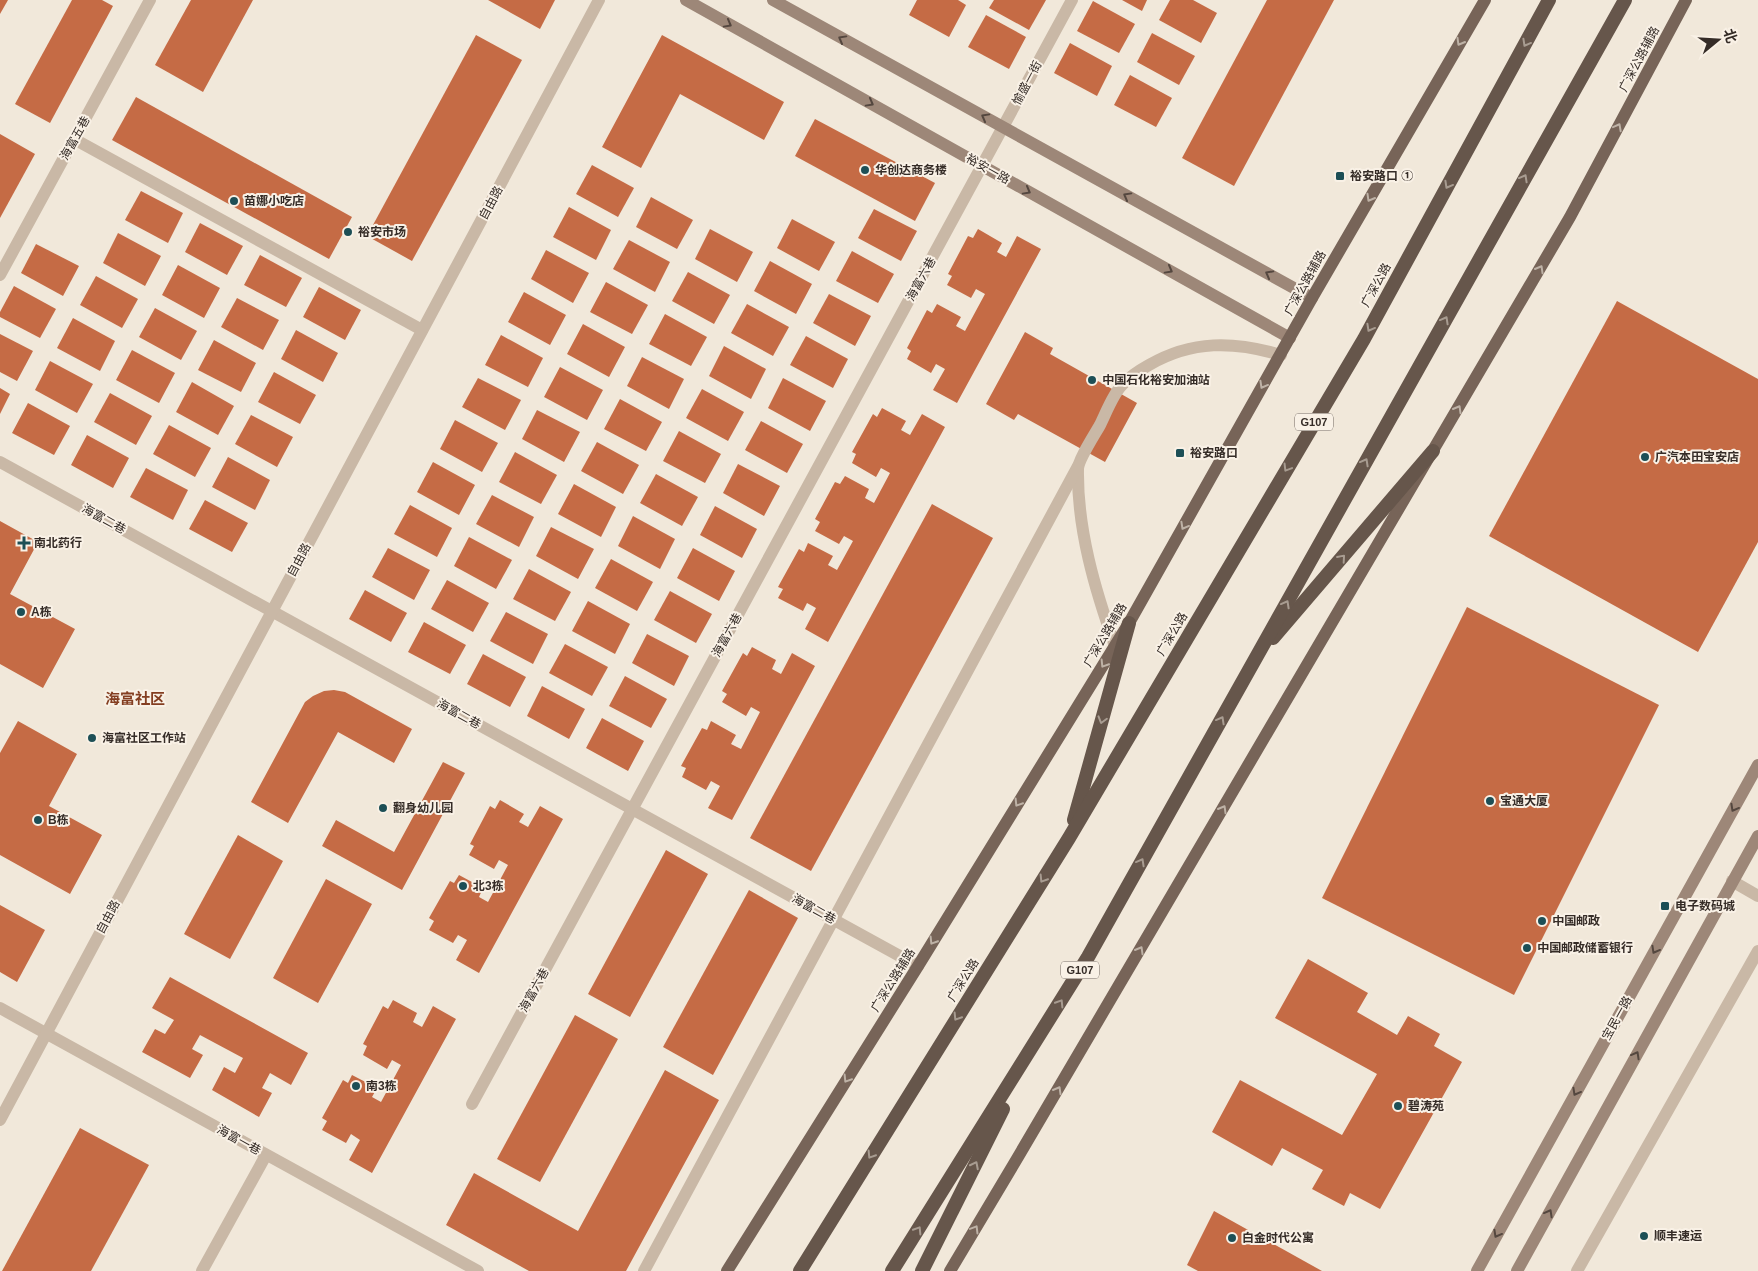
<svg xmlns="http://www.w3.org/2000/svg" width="1758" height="1271" font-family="Arial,'Noto Sans SC',sans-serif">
	<rect width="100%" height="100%" fill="#f1e8da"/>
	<g fill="#c56b45">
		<path d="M0,0h8l-8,14z"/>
		<path d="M72,0h30l11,6 -63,117 -35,-19z"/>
		<path d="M191,0h62l-50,92 -48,-27z"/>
		<path d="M488,0h67l-15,29z"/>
		<path d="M917,0h41l8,5 -17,32 -40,-22z"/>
		<path d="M994,0h52l-17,30 -40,-22z"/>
		<path d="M1122,0h25l-5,11z"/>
		<path d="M1170,0h23l24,13 -16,30 -42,-23z"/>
		<path d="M1267,0h67l-100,186 -52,-28z"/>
		<path d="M1093,1l42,23 -16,29 -42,-22z"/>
		<path d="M986,15l40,22 -17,32 -41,-22z"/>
		<path d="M1152,33l43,23 -16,29 -42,-23z"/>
		<path d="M476,35l46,25 -110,201 -45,-25z"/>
		<path d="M662,35l122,67 -20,38 -84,-46 -39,74 -39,-21z"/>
		<path d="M1070,43l42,23 -15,30 -43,-23z"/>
		<path d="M1130,75l42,23 -16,29 -42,-22z"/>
		<path d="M136,97l216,120 -23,42 -217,-119z"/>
		<path d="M815,119l120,64 -20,38 -120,-65z"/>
		<path d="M0,134l35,20 -35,64z"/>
		<path d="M592,165l42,23 -16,29 -42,-23z"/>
		<path d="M141,191l42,22 -15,30 -43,-23z"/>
		<path d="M651,197l42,23 -16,29 -41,-22z"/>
		<path d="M569,207l42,23 -15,30 -43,-23z"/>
		<path d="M874,209l43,22 -16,30 -43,-23z"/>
		<path d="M792,219l43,23 -16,29 -42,-23z"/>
		<path d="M200,223l43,23 -16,29 -42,-23z"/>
		<path d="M710,229l43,23 -16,30 -42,-23z"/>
		<path d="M978,229l24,14 -5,9 9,5 11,-21 24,13 -84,154 -24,-13 12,-21 -9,-5 -5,9 -24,-14 4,-8 -4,-3 20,-38 5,3 5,-9 24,13 -5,9 9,5 20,-37 -9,-5 -5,9 -24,-13 5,-9 -4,-2 20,-38 5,2z"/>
		<path d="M118,233l43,23 -16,30 -42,-23z"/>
		<path d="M629,240l41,22 -15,30 -42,-23z"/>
		<path d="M36,244l43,22 -16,30 -42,-23z"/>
		<path d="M546,250l43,23 -16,30 -42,-24z"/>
		<path d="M852,251l42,23 -16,29 -42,-22z"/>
		<path d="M260,255l42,23 -16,29 -42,-22z"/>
		<path d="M770,261l42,23 -16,30 -42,-23z"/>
		<path d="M178,265l42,23 -16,30 -42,-23z"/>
		<path d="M688,272l42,23 -16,29 -42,-23z"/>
		<path d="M96,276l42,23 -16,29 -42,-23z"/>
		<path d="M606,282l42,23 -16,29 -42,-22z"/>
		<path d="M14,286l42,23 -16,29 -40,-21v-5z"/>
		<path d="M319,287l42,23 -16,30 -42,-23z"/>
		<path d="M524,292l42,23 -16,30 -42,-23z"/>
		<path d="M829,294l42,22 -16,30 -42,-23z"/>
		<path d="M237,298l42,22 -16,30 -42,-23z"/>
		<path d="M1617,301l141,78v163l-60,110 -209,-116z"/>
		<path d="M747,304l42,23 -16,29 -42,-23z"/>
		<path d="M155,308l42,23 -16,29 -42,-23z"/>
		<path d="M665,314l42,23 -16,29 -42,-22z"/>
		<path d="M73,318l42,23 -15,30 -43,-23z"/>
		<path d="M583,324l42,23 -16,30 -42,-23z"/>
		<path d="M296,330l42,23 -15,29 -42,-23z"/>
		<path d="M1025,332l28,16 -3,6 87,49 -32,59 -87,-48 -4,6 -28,-16z"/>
		<path d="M0,334l33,17 -16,30 -17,-9z"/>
		<path d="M501,335l42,23 -15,29 -43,-22z"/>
		<path d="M806,336l42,23 -15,29 -43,-23z"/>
		<path d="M214,340l42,23 -15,29 -43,-22z"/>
		<path d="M724,346l42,23 -15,30 -42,-23z"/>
		<path d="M132,350l43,23 -16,30 -43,-23z"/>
		<path d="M642,357l42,22 -15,30 -42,-23z"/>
		<path d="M50,361l43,23 -16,29 -42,-23z"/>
		<path d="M560,367l43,23 -16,30 -43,-23z"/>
		<path d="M274,372l42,23 -16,29 -42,-22z"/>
		<path d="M478,378l43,22 -16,30 -43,-23z"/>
		<path d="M783,378l43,23 -16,30 -42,-23z"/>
		<path d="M192,382l42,24 -16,29 -42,-23z"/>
		<path d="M0,388l10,6 -10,20z"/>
		<path d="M702,389l42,23 -16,29 -42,-23z"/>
		<path d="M110,393l42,23 -16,29 -42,-23z"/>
		<path d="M620,399l42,23 -16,29 -42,-22z"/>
		<path d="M28,403l42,23 -16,29 -42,-22z"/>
		<path d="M882,408l24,13 -5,9 9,5 12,-21 23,13 -117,215 -23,-13 11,-21 -9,-5 -4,8 -25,-13 5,-9 -5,-2 21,-38 5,3 4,-9 25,13 -5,9 9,5 16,-29 -9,-5 -5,8 -24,-13 5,-9 -5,-3 20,-37 5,2 5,-8 24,13 -4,9 9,5 16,-30 -9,-5 -5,9 -24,-14 4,-9 -4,-2 21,-38 4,3z"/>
		<path d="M537,410l43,22 -16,30 -42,-23z"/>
		<path d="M251,415l42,22 -16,30 -42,-23z"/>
		<path d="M455,420l43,23 -16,29 -42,-23z"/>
		<path d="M761,421l42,23 -16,29 -42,-23z"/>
		<path d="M169,425l42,23 -16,29 -42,-23z"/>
		<path d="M679,431l42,23 -16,29 -42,-22z"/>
		<path d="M87,435l42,23 -16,30 -42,-23z"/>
		<path d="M597,442l42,23 -16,29 -42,-23z"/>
		<path d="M515,452l42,23 -16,29 -42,-22z"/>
		<path d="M228,457l42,23 -15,30 -43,-23z"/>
		<path d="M433,462l42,23 -16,30 -42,-23z"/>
		<path d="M738,464l42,22 -16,30 -41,-23z"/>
		<path d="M146,468l42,22 -15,30 -43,-23z"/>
		<path d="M656,474l42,23 -16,29 -42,-23z"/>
		<path d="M574,484l42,23 -15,30 -43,-23z"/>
		<path d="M492,495l42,22 -15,30 -43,-23z"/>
		<path d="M205,500l43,23 -16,29 -43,-23z"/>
		<path d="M932,504l61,34 -182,333 -61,-33z"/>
		<path d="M410,505l42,23 -15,29 -43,-23z"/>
		<path d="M715,506l42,23 -15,29 -42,-23z"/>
		<path d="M633,516l42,23 -15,30 -42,-23z"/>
		<path d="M0,521l38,21 -28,52 65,35 -32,59 -43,-24z"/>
		<path d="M551,527l43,22 -16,30 -42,-23z"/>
		<path d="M469,537l43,23 -16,29 -42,-23z"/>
		<path d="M388,548l42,22 -16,30 -42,-23z"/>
		<path d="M693,548l42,23 -16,30 -42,-23z"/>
		<path d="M611,559l42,23 -16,29 -42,-23z"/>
		<path d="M529,569l42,23 -16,29 -42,-22z"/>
		<path d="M447,580l42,23 -16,29 -42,-23z"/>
		<path d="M365,590l42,23 -16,29 -42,-23z"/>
		<path d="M670,591l42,23 -16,29 -42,-23z"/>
		<path d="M588,601l42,23 -15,30 -43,-23z"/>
		<path d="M1467,607l192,98 -145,290 -192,-97z"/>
		<path d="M506,612l42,22 -15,30 -43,-23z"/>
		<path d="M424,622l42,23 -16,29 -42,-22z"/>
		<path d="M647,634l42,22 -15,30 -42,-23z"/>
		<path d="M565,644l43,23 -16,29 -43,-23z"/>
		<path d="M752,647l24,13 -4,9 9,5 11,-21 23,13 -83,154 -24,-12 12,-22 -9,-5 -5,9 -24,-13 4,-9 -5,-2 21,-38 5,2 4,-9 25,14 -5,9 10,5 19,-37 -9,-5 -5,9 -24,-14 5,-8 -5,-3 21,-38 4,3z"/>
		<path d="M483,654l43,23 -16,30 -43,-23z"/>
		<path d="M625,676l42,23 -16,29 -42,-22z"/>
		<path d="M542,686l43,23 -16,30 -42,-23z"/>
		<path d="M334,690l11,2 67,37 -18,34 -56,-31 -50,91 -37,-21 54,-100 8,-6 11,-5z"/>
		<path d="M602,718l42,23 -16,30 -42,-23z"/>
		<path d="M18,721l59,33 -28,52 53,29 -32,59 -70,-39v-102z"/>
		<path d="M443,762l22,11 -63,117 -80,-44 14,-26 58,32z"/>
		<path d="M500,800l24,14 -5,8 9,5 12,-21 23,13 -84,154 -23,-13 11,-20 -9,-5 -5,8 -24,-13 5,-9 -5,-3 21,-37 4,2 5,-8 24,13 -4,9 9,5 20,-37 -9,-5 -5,9 -25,-14 5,-9 -4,-2 20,-38 5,3z"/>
		<path d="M238,835l45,26 -53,98 -46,-25z"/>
		<path d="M666,850l42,24 -78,143 -42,-23z"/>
		<path d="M326,879l46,25 -54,99 -45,-25z"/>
		<path d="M749,890l49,28 -85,157 -50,-28z"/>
		<path d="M0,905l45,25 -28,52 -17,-10z"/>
		<path d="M1308,959l60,34 -11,19 40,23 11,-19 32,18 -6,12 28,16 -82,147 -30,-16 -6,13 -32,-17 11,-19 -41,-22 -10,18 -60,-34 28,-52 102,55 35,-61 -102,-56z"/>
		<path d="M170,977l138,76 -17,32 -21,-12 -8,15 10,5 -13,24 -47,-27 12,-23 11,6 8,-15 -43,-23 -8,14 11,6 -13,23 -48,-26 13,-23 10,5 9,-14 -22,-12z"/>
		<path d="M393,1000l24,13 -4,9 9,5 11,-21 23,13 -84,154 -23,-13 11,-20 -9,-6 -5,9 -24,-13 5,-9 -5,-3 21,-38 5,3 4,-8 25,13 -5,9 9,5 20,-37 -9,-5 -5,9 -24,-14 4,-9 -4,-2 20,-38 5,3z"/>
		<path d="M575,1015l43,24 -78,143 -43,-23z"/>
		<path d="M665,1070l54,30 -93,171h-97l-83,-46 28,-52 104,58z"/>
		<path d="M80,1128l69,37 -58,106h-89z"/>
		<path d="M1214,1211l108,60h-124l-11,-6z"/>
	</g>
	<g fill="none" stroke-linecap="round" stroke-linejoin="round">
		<g stroke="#c9b8a6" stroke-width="12">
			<path d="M74,139l348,191"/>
			<path d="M0,275l150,-275"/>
			<path d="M1115,646c-20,-56 -38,-117 -37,-177 0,-9 17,-35 22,-44 6,-12 13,-31 22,-40 7,-8 18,-15 27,-20 43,-25 85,-24 132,-10"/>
			<path d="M202,1271l64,-116"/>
			<path d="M644,1271l434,-805"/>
			<path d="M1577,1271l181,-320"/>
		</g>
		<g stroke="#c9b8a6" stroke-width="12">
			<path d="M0,462l918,504"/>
			<path d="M1732,881l26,15"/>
			<path d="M0,1008l478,263"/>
			<path d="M472,1104l600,-1104"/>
		</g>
		<path stroke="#c9b8a6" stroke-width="12" d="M0,1120l599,-1120"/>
		<g stroke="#9d8778" stroke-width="12">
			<path d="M686,0l604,338"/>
			<path d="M773,0l539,298"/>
			<path d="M1477,1271l281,-506"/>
			<path d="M1517,1271l241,-435"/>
		</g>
		<g stroke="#776458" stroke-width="12">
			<path d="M727,1271l191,-305 211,-343 183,-325 173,-298"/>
			<path d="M950,1271l68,-114 552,-940 116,-217"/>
		</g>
		<g stroke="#66564b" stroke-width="14">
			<path d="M1273,638l160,-187"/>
			<path d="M1074,820l55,-197"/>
			<path d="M800,1271l269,-433 295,-499 185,-339"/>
			<path d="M892,1271l196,-314 537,-957"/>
			<path d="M922,1271l81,-162"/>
		</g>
	</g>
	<defs><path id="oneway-chevron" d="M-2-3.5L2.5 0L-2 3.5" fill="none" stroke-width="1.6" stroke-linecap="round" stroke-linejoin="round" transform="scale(1.25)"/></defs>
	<g stroke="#54473f">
		<use href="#oneway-chevron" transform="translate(728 24) rotate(29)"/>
		<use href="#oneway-chevron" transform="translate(842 39) rotate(-151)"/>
		<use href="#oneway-chevron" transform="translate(870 103) rotate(29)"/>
		<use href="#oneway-chevron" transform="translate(985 117) rotate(-151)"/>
		<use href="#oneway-chevron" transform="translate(1027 191) rotate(29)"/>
		<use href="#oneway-chevron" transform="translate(1127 196) rotate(-151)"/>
		<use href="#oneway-chevron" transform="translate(1169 270) rotate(29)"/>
		<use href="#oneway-chevron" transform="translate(1269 274) rotate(-151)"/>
		<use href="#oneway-chevron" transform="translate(1734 808) rotate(119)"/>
		<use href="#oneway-chevron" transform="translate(1655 950) rotate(119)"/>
		<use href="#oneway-chevron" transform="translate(1636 1055) rotate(-61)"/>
		<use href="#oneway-chevron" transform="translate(1576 1092) rotate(119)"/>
		<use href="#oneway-chevron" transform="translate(1549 1213) rotate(-61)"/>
		<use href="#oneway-chevron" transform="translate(1497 1234) rotate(119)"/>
	</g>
	<g stroke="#beb2a6">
		<use href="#oneway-chevron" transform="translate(1460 42) rotate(120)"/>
		<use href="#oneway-chevron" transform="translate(1618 127) rotate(-62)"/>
		<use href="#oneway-chevron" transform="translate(1370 198) rotate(120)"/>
		<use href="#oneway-chevron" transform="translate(1540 269) rotate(-60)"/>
		<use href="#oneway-chevron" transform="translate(1263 385) rotate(119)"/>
		<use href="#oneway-chevron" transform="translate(1458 409) rotate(-60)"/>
		<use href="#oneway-chevron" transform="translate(1184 526) rotate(119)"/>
		<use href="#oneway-chevron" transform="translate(1104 664) rotate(122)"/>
		<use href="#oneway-chevron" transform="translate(1018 803) rotate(122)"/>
		<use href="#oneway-chevron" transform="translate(1223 809) rotate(-60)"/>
		<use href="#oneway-chevron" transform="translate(933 941) rotate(122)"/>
		<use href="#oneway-chevron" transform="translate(1140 950) rotate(-60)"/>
		<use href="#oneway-chevron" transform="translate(847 1079) rotate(122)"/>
		<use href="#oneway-chevron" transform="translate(1058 1090) rotate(-60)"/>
		<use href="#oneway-chevron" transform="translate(975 1229) rotate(-59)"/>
	</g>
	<g stroke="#a89c91">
		<use href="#oneway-chevron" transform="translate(1526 43) rotate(119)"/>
		<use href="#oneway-chevron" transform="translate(1524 178) rotate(-61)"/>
		<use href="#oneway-chevron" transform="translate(1448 185) rotate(119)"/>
		<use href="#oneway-chevron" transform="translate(1445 320) rotate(-61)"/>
		<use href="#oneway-chevron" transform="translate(1370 328) rotate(119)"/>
		<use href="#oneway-chevron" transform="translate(1365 462) rotate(-61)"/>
		<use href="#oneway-chevron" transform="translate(1287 468) rotate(121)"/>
		<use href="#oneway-chevron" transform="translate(1342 558) rotate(-49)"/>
		<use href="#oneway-chevron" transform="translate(1286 604) rotate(-61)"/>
		<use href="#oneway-chevron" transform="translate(1102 720) rotate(106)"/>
		<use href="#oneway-chevron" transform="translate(1221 720) rotate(-61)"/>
		<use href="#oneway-chevron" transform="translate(1141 862) rotate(-61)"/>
		<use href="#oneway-chevron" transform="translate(1043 879) rotate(122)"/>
		<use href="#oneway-chevron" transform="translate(1060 1003) rotate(-58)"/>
		<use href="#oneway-chevron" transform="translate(957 1017) rotate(122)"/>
		<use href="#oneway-chevron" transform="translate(871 1155) rotate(122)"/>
		<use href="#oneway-chevron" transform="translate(975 1165) rotate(-63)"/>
		<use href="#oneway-chevron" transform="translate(918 1230) rotate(-58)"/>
	</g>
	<g fill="#1d4f56" stroke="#f9f1e6" stroke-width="2">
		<circle cx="865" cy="170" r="5"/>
		<rect x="1335" y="171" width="10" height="10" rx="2.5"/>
		<circle cx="234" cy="201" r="5"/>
		<circle cx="348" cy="232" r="5"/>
		<circle cx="1092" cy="380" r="5"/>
		<rect x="1175" y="448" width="10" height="10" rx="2.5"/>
		<circle cx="1645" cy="457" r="5"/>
		<path d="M21.5 535.5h5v5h5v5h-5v5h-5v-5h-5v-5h5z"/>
		<circle cx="21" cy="612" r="5"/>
		<circle cx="92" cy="738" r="5"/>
		<circle cx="1490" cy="801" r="5"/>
		<circle cx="383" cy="808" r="5"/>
		<circle cx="38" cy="820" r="5"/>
		<circle cx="463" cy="886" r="5"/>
		<rect x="1660" y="901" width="10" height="10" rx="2.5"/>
		<circle cx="1542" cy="921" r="5"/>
		<circle cx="1527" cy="948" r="5"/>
		<circle cx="356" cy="1086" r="5"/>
		<circle cx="1398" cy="1106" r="5"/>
		<circle cx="1644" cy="1236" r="5"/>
		<circle cx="1232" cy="1238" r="5"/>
	</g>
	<g text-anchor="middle" stroke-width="4" stroke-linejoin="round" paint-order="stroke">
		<g fill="#f9f1e6" stroke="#706760" stroke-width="1">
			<rect x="1295" y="413.5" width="38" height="17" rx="4"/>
			<rect x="1061" y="961.5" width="38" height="17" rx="4"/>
		</g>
		<g font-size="11" font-weight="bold" fill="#352c27">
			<text x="1314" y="426">G107</text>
			<text x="1080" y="974">G107</text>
		</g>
		<g font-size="12" fill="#352c27" stroke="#f9f1e6">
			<text transform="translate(1639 59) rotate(-62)" y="4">广深公路辅路</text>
			<text transform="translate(1027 83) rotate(-62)" y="4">愉盛一街</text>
			<text transform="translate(75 138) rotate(-61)" y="4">海富五巷</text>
			<text transform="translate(988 169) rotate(29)" y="4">裕安一路</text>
			<text transform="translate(491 203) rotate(-62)" y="4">自由路</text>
			<text transform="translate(921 279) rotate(-61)" y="4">海富六巷</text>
			<text transform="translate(1305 283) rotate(-61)" y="4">广深公路辅路</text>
			<text transform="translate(1376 285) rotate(-61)" y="4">广深公路</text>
			<text transform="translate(104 519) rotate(29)" y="4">海富二巷</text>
			<text transform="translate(299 560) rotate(-62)" y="4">自由路</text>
			<text transform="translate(1172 634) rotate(-59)" y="4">广深公路</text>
			<text transform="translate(727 635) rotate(-61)" y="4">海富六巷</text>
			<text transform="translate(1105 635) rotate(-59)" y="4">广深公路辅路</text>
			<text transform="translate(459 714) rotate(29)" y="4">海富二巷</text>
			<text transform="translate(814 909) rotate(29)" y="4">海富二巷</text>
			<text transform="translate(108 917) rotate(-62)" y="4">自由路</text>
			<text transform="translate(893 980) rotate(-58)" y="4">广深公路辅路</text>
			<text transform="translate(963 980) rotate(-58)" y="4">广深公路</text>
			<text transform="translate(534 990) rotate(-61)" y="4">海富六巷</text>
			<text transform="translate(1617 1018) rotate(-61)" y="4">宝民一路</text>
			<text transform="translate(239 1140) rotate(29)" y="4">海富一巷</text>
		</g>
		<g font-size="12" font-weight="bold" fill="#352c27" stroke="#f9f1e6" text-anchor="start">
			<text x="875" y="174">华创达商务楼</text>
			<text x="1350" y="180">裕安路口 ①</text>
			<text x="244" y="205">苗娜小吃店</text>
			<text x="358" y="236">裕安市场</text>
			<text x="1102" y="384">中国石化裕安加油站</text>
			<text x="1190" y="457">裕安路口</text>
			<text x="1655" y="461">广汽本田宝安店</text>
			<text x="34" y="547">南北药行</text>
			<text x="31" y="616">A栋</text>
			<text x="102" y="742">海富社区工作站</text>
			<text x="1500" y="805">宝通大厦</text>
			<text x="393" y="812">翻身幼儿园</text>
			<text x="48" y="824">B栋</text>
			<text x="473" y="890">北3栋</text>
			<text x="1675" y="910">电子数码城</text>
			<text x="1552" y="925">中国邮政</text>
			<text x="1537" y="952">中国邮政储蓄银行</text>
			<text x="366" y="1090">南3栋</text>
			<text x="1408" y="1110">碧涛苑</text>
			<text x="1654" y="1240">顺丰速运</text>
			<text x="1242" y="1242">白金时代公寓</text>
		</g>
		<g font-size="15" font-weight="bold" fill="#843e21" stroke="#f9f1e6">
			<text x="135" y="704">海富社区</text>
		</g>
	</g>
	<g transform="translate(1718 40) rotate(72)" stroke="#f9f1e6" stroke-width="4" paint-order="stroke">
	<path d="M0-4L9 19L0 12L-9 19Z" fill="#352c27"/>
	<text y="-8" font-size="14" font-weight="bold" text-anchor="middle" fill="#352c27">北</text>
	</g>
</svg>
